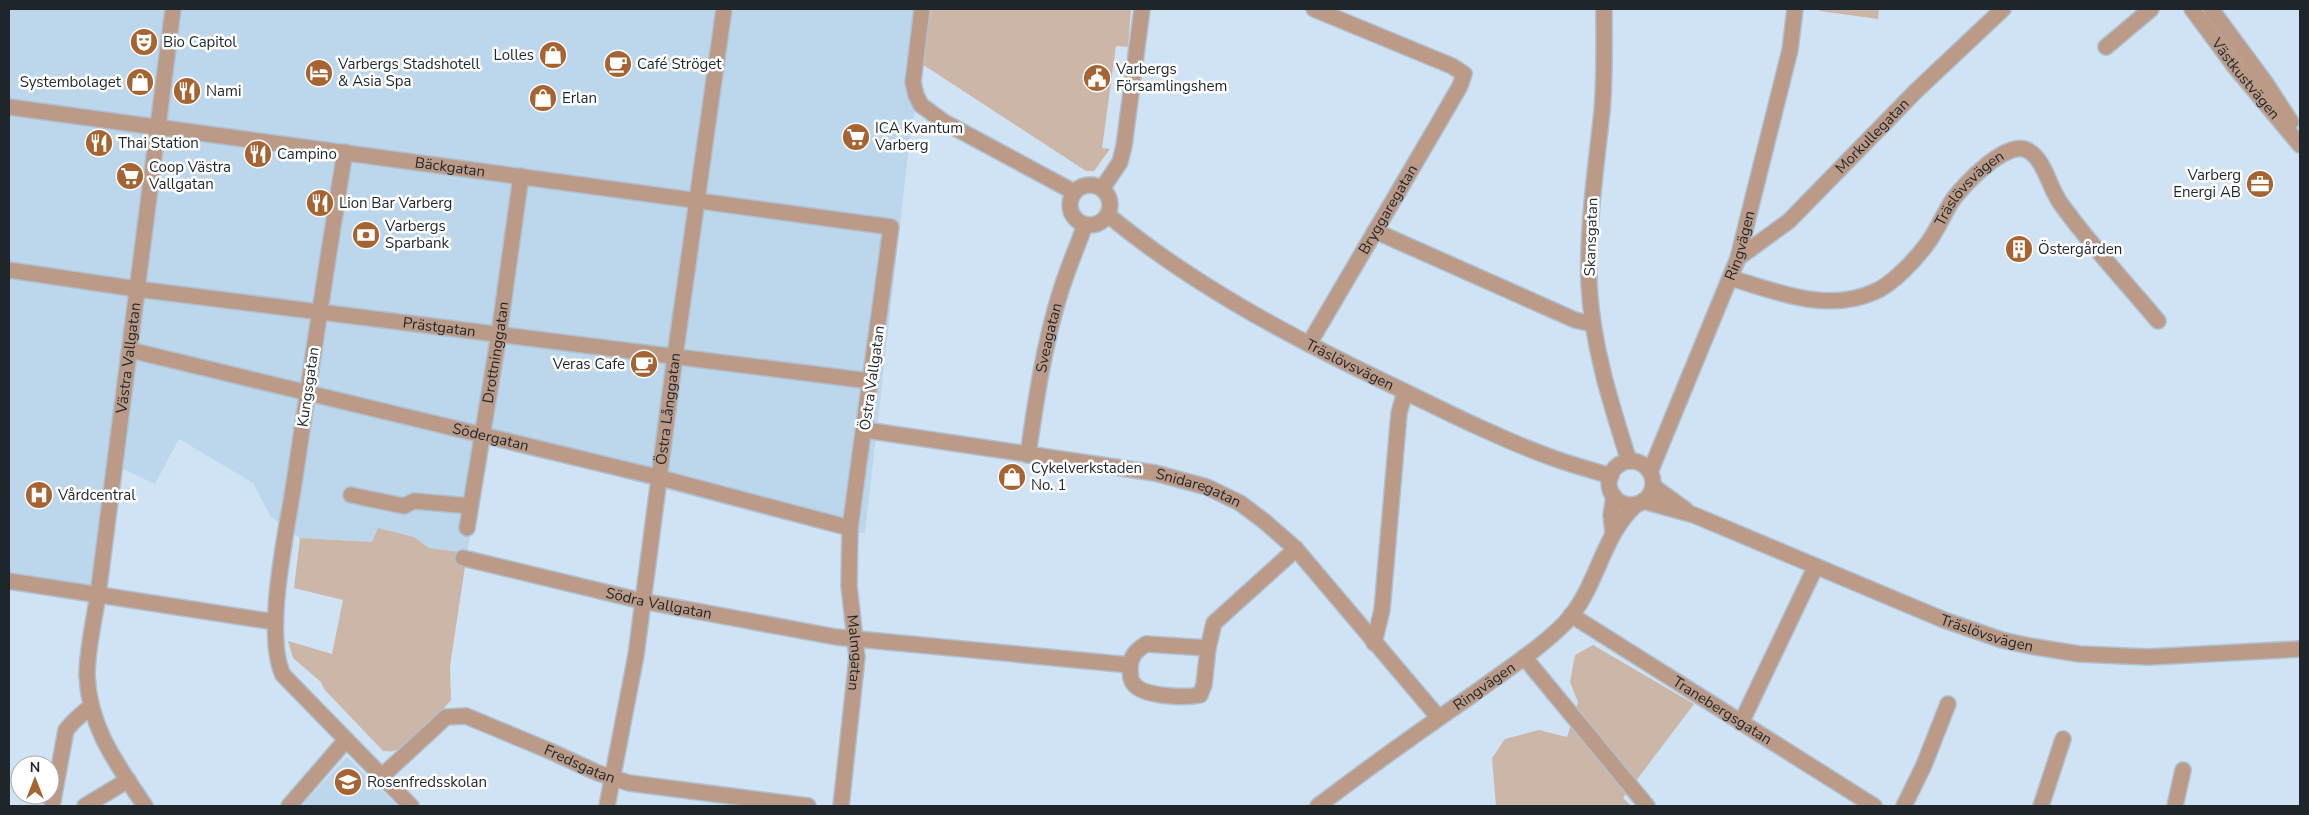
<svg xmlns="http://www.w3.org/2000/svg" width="2309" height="815" font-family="'Nunito Sans',sans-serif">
	<rect width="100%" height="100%" fill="#cfe3f4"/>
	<g fill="#bcd7eb">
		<path d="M9,9h922l-22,137 -44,387 -39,-2 -339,-88 -20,110 -38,-5 -15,-11 -41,5 -73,-4 -29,-21 -18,-34 -74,-44 -24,45 -38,-18 -17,138 -91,-14z"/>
		<path d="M347,757l51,49h-97z"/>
	</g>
	<g fill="#cbb6a8">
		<path d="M931,9h200l-3,38 -12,-1 -14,102 8,1 -16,22h-8l-164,-107z"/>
		<path d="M1820,9h59l-1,10 -58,-8z"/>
		<path d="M378,528l36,9 15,11 38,5 -17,113 1,34c-12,14 -40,46 -57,51 -3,1 -8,0 -11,0l-59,-62 -3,-7 -28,-24 -5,-17 44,13 11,-54 -49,-12 6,-50 72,4z"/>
		<path d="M1593,645l101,59 -71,94 8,8h-135l-4,-48 13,-19 34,-9 28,7 11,-35 -8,-20 5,-27z"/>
	</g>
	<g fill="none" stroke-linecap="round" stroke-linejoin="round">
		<defs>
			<g id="minor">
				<path d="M922,9l-9,73 3,13 5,10 23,17 130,70"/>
				<path d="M1604,9c0,34 1,68 -2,102 -6,58 -15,115 -13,173 3,61 22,120 40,177"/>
				<path d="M2106,47l45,-38"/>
				<path id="s1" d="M9,107l882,120 -41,301 -1,58 8,71 -16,149"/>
				<path d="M345,152c-18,108 -34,217 -50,325 -7,49 -32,155 -12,198l128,131"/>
				<path d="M1375,231l200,89 18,4"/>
				<path id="s2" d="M1738,258l51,-37 127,-130 87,-82"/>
				<path id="s3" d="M9,270l128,19 733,92"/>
				<path id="s4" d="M1731,278c46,14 96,35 143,14 18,-7 42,-33 53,-48 10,-13 16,-29 25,-43 11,-16 54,-61 75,-51 18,9 22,38 34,54 28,39 65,79 97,117"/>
				<path id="s5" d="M1309,344l129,-220 22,-38 4,-12 -12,-8 -138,-57"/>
				<path id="s6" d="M130,350l531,128 189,50"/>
				<path id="s7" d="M865,430l290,43 52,14 33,16 24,18 32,28 143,169"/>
				<path id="s8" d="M1650,472l88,-214 52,-208 5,-41"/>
				<path d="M351,495l53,11 10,-5 56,5"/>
				<path id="s9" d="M467,528l32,-194 22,-158"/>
				<path id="s10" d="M463,558l179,43 194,36 294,28"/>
				<path d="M9,581l266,41"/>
				<path id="s11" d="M98,595l75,-586"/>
				<path id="s12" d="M1571,615l303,191"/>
				<path d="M1374,643l8,-33 17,-197 6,-21"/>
				<path d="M1146,644l62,4 -4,37 -4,10c-15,3 -58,2 -67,-12 -3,-4 -3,-10 -3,-15 0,-12 7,-18 16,-24z"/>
				<path d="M1208,648l6,-25 82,-74"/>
				<path d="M1524,657l123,149"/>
				<path d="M1741,723l74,-155"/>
				<path id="s13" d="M381,777l65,-60 20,-1 84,35 48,22 31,10 179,23"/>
				<path d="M52,806l14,-76 8,-9 16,-14"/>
				<path d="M85,806l43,-26"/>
				<path d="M289,806l57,-66"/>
				<path id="s14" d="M607,806l29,-151 39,-299 49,-347"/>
				<path d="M1904,806l20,-41 24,-61"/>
				<path d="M2041,806l22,-67"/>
				<path d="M2175,806l8,-36"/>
			</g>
			<g id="tertiary">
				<path id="s15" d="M2192,9l43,58 65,78"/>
				<path d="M2211,9l54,73 26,40"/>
				<circle cx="1090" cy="205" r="20"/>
				<path d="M1102,189l18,-27 4,-16 18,-137"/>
				<path id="s16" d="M1108,215c82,68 179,120 275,166 56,27 112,56 170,77 19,7 38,12 58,18"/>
				<path id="s17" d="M1028,455c8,-56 16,-111 33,-165 7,-22 16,-43 24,-65"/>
				<circle cx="1631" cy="483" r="22"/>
				<path d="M1653,486l33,24"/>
				<path id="s18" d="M1643,501l51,14 250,105 58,20 28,6 49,8 70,3 151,-8"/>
				<path d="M1613,533l-2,-18 3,-19"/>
				<path d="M98,595c-4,25 -11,56 -11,80 2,53 30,89 58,131"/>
				<path id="s19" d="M1318,806c50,-38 102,-75 154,-111 31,-23 65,-44 93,-72 33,-35 36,-88 72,-119"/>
			</g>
		</defs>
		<use href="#minor" stroke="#afc1d0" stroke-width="18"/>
		<use href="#tertiary" stroke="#afc1d0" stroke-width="18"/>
		<use href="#minor" stroke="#bb9b87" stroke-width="15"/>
		<use href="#tertiary" stroke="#bb9b87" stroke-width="15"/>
	</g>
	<defs>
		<symbol id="theatre-disc" viewBox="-11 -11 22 22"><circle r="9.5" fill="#a76433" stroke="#fff"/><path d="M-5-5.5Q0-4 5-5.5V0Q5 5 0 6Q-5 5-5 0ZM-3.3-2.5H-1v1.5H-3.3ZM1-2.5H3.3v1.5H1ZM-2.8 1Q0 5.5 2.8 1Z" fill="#fff"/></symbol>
		<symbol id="shop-disc" viewBox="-11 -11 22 22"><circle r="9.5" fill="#a76433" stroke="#fff"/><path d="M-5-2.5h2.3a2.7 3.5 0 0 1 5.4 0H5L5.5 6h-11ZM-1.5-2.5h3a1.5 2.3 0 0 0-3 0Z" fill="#fff"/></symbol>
		<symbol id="cafe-disc" viewBox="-11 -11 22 22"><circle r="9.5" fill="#a76433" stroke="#fff"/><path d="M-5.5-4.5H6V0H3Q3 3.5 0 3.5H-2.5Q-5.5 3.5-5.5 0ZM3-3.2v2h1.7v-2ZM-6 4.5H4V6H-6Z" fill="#fff"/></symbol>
		<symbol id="hotel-disc" viewBox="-11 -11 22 22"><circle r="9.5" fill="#a76433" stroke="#fff"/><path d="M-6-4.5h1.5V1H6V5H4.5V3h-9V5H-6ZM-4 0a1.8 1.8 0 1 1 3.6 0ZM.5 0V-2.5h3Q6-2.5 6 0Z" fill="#fff"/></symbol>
		<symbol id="civic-disc" viewBox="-11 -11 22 22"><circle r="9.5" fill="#a76433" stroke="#fff"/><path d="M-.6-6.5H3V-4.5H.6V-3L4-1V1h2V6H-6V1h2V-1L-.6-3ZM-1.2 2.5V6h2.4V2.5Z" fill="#fff"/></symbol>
		<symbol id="restaurant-disc" viewBox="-11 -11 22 22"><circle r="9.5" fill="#a76433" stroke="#fff"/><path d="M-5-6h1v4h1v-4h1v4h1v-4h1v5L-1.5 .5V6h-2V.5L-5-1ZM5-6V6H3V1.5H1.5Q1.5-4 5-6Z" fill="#fff"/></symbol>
		<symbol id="supermarket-disc" viewBox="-11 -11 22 22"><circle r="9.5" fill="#a76433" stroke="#fff"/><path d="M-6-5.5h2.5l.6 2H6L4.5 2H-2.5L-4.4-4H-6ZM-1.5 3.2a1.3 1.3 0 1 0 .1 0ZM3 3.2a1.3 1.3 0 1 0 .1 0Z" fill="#fff"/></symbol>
		<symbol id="office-disc" viewBox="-11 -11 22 22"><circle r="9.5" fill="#a76433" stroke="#fff"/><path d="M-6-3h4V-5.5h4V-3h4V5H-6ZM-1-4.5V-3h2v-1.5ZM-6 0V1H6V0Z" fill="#fff"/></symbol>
		<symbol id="bank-disc" viewBox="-11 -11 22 22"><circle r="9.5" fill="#a76433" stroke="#fff"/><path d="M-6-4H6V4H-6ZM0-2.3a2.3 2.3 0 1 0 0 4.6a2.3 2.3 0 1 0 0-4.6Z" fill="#fff"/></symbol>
		<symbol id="building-disc" viewBox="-11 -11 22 22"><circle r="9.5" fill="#a76433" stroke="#fff"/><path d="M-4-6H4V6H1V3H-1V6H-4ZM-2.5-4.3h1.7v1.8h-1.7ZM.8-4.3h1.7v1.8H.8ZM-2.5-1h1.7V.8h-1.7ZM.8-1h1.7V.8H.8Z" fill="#fff"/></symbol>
		<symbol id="hospital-disc" viewBox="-11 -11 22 22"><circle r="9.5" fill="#a76433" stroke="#fff"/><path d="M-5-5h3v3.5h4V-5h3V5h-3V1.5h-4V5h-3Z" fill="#fff"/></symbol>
		<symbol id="school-disc" viewBox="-11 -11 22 22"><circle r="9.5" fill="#a76433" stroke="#fff"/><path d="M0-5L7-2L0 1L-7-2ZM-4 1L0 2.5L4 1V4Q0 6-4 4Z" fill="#fff"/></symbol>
	</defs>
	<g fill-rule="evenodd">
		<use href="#theatre-disc" x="128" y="26" width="32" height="32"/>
		<use href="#shop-disc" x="537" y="39" width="32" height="32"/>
		<use href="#cafe-disc" x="602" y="48" width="32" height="32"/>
		<use href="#hotel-disc" x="303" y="57" width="32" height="32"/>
		<use href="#civic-disc" x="1081" y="62" width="32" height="32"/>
		<use href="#shop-disc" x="124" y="66" width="32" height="32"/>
		<use href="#restaurant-disc" x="171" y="75" width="32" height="32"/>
		<use href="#shop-disc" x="527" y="82" width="32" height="32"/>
		<use href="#supermarket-disc" x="840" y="121" width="32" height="32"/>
		<use href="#restaurant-disc" x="83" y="127" width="32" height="32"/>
		<use href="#restaurant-disc" x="242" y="138" width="32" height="32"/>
		<use href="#supermarket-disc" x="114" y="160" width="32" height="32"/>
		<use href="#office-disc" x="2244" y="168" width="32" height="32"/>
		<use href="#restaurant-disc" x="304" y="187" width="32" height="32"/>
		<use href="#bank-disc" x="350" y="219" width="32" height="32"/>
		<use href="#building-disc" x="2003" y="233" width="32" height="32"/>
		<use href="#cafe-disc" x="628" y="348" width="32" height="32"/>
		<use href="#shop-disc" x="996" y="461" width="32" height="32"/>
		<use href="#hospital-disc" x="23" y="479" width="32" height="32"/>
		<use href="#school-disc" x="332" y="766" width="32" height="32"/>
	</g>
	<g text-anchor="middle" stroke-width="5" stroke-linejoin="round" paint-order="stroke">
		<g font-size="15" fill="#1e252b" stroke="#fff" text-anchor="start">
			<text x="163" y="47">Bio Capitol</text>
			<text x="534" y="60" text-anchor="end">Lolles</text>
			<text x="338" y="69">Varbergs Stadshotell<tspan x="338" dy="17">&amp; Asia Spa</tspan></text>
			<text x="637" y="69">Café Ströget</text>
			<text x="1116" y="74">Varbergs<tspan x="1116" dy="17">Församlingshem</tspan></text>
			<text x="121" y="87" text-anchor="end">Systembolaget</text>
			<text x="206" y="96">Nami</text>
			<text x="562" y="103">Erlan</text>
			<text x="875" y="133">ICA Kvantum<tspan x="875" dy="17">Varberg</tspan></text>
			<text x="118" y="148">Thai Station</text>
			<text x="277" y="159">Campino</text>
			<text x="149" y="172">Coop Västra<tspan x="149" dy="17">Vallgatan</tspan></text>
			<text x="2241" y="180" text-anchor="end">Varberg<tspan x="2241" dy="17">Energi AB</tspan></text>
			<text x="339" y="208">Lion Bar Varberg</text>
			<text x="385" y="231">Varbergs<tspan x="385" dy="17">Sparbank</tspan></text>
			<text x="2038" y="254">Östergården</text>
			<text x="625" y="369" text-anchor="end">Veras Cafe</text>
			<text x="1031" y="473">Cykelverkstaden<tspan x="1031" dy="17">No. 1</tspan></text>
			<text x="58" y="500">Vårdcentral</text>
			<text x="367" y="787">Rosenfredsskolan</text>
		</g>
		<g font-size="15" fill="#1e252b" stroke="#fff">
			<text dy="5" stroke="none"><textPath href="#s15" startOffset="88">Västkustvägen</textPath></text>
			<text dy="5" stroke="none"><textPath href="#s2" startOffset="182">Morkullegatan</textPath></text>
			<text dy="5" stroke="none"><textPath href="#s1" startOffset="445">Bäckgatan</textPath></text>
			<text dy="5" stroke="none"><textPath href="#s4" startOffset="290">Träslövsvägen</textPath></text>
			<text dy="5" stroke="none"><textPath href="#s5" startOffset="156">Bryggaregatan</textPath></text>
			<text transform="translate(1591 237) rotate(-88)" y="5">Skansgatan</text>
			<text dy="5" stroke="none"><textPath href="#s8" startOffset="244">Ringvägen</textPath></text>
			<text dy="5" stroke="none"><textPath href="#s3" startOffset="434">Prästgatan</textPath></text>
			<text dy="5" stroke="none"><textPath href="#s17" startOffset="119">Sveagatan</textPath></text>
			<text dy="5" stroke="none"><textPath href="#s9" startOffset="178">Drottninggatan</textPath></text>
			<text dy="5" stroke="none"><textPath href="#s11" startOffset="239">Västra Vallgatan</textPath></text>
			<text dy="5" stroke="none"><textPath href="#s16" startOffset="285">Träslövsvägen</textPath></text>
			<text transform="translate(872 378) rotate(-82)" y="5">Östra Vallgatan</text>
			<text transform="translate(308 387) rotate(-82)" y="5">Kungsgatan</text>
			<text dy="5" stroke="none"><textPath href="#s14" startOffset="402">Östra Långgatan</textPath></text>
			<text dy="5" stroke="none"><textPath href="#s6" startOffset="371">Södergatan</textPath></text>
			<text dy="5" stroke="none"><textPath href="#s7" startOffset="339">Snidaregatan</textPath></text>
			<text dy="5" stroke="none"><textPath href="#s10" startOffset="201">Södra Vallgatan</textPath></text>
			<text dy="5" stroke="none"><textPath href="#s18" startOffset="369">Träslövsvägen</textPath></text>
			<text dy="5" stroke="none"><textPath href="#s1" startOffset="1319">Malmgatan</textPath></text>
			<text dy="5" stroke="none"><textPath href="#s19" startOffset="205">Ringvägen</textPath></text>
			<text dy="5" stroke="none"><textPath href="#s12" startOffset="179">Tranebergsgatan</textPath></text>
			<text dy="5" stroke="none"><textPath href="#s13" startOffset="232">Fredsgatan</textPath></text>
		</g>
	</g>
	<rect width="2309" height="815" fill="none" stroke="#1e252b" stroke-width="20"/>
	<g transform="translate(35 780)"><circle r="24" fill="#ffffff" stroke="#a5a8aa"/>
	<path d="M0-4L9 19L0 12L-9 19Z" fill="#a76433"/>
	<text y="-8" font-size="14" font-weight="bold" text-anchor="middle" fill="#1e252b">N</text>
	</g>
</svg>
